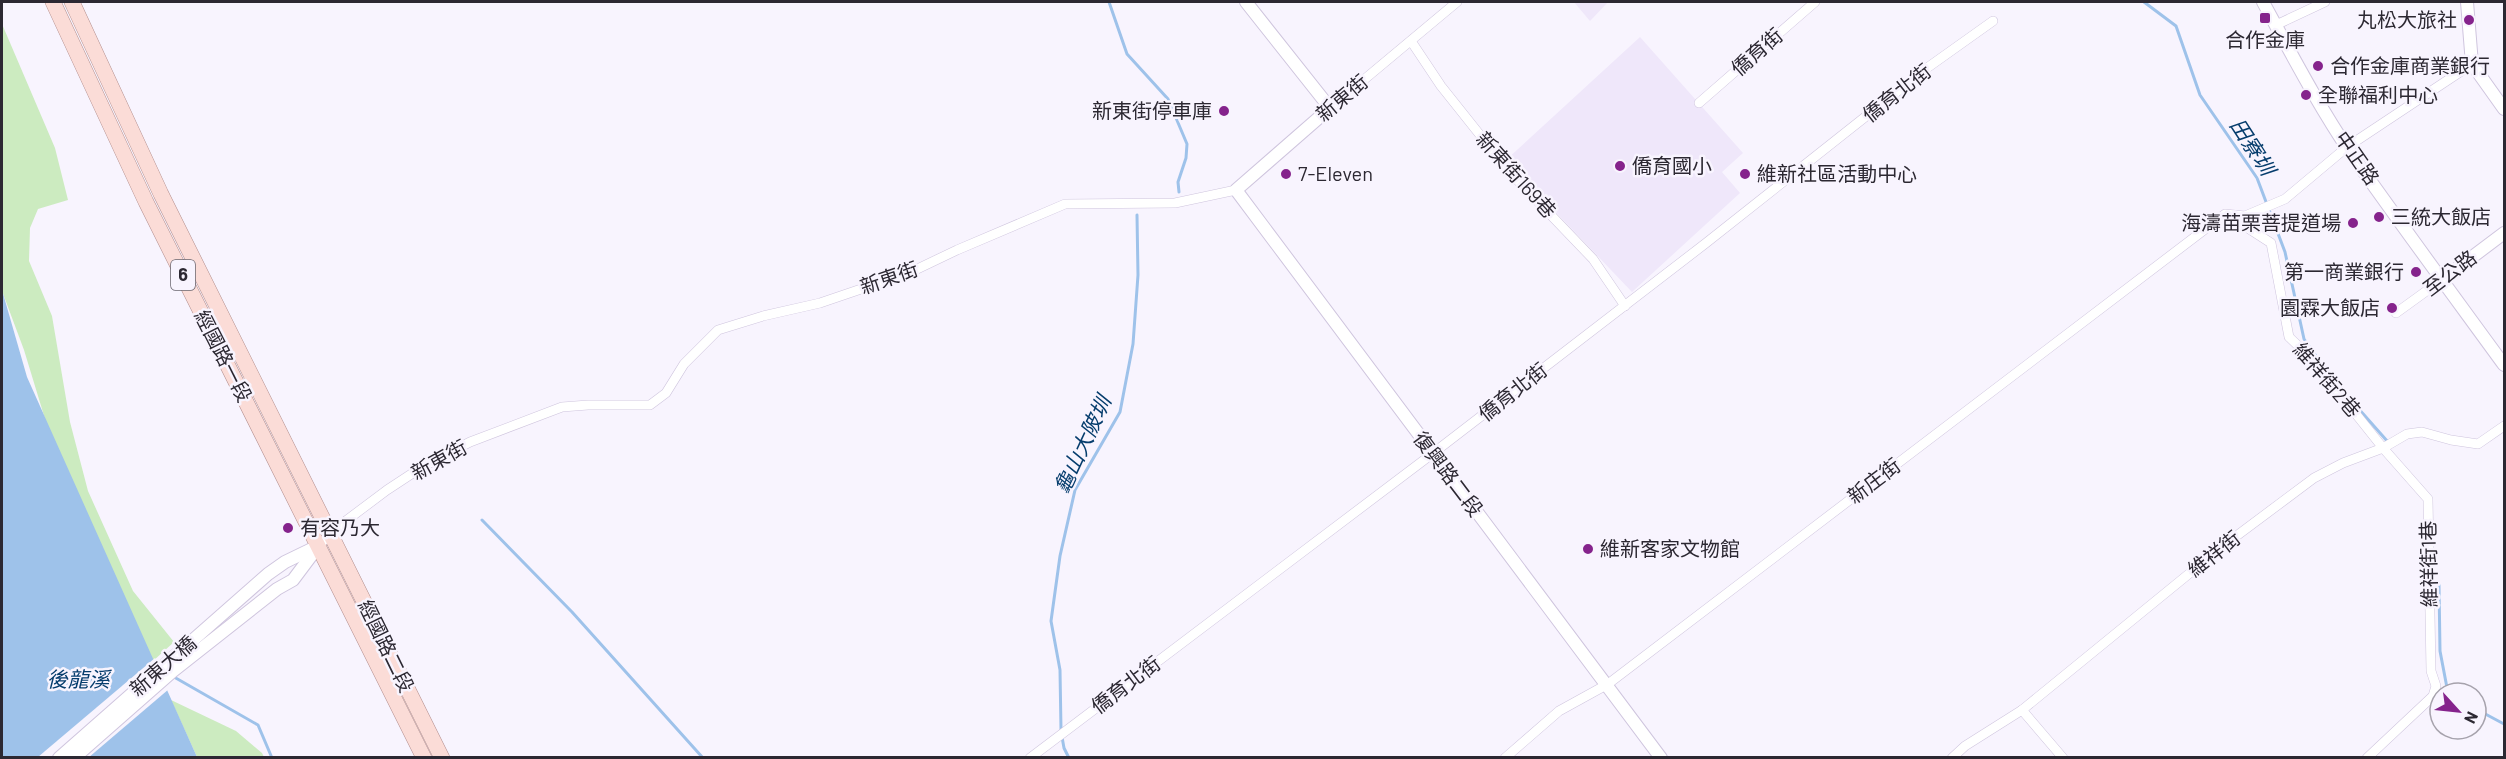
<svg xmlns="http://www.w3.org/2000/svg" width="2506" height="759" font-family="Barlow,'Noto Sans TC',sans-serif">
	<rect width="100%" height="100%" fill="#f8f4fe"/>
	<g fill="#efe7fa">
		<path d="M1574,2h34l-18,19z"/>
		<path d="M1640,37l103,116 -21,19 18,21 -108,99 -126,-132z"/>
	</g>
	<g fill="#ccebc0">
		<path d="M2,24l53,124 13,52 -30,9 -8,19 -1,33 23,55 18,106 18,69 45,100 41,51 -21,19 -97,-206 -32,-105 -22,-59z"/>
		<path d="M171,700l65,31 26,22 2,4h-67z"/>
	</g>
	<path fill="#9ec2ea" d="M2,290l25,87 170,380h-195z"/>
	<path fill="#f8f4fe" d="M155,658l14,31 -81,69 -50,-1z"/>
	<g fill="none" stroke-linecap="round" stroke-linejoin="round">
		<g stroke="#9ec2ea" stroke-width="3">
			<path d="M1109,2l18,52 41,45 19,45 -1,14 -8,24 1,10"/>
			<path d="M2144,2l32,24 24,69 57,83 28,74 19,87 17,24"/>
			<path d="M2342,390l46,52"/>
			<path d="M482,520l90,92 131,146"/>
			<path d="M2439,585l1,66 8,42"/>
			<path d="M174,677l84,48 14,33"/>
			<path d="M2476,709l28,15"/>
			<path d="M1061,730l-1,-60 -9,-49 9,-65 15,-66 45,-78 13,-68 5,-69 -1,-60"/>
			<path d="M1062,737l2,11 5,10"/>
		</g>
		<defs>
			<g id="minor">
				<path d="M2276,25l49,-23"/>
				<path d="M1411,41l30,45 55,69 2,5 95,99 32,47"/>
				<path d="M1699,103l116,-101"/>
				<path d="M1330,108l127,-106"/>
				<path d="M2239,216l1,7 31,20 18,94 23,22 71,89 45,51 3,172 5,15 -3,10 -66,62"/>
				<path d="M2396,313l47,-34"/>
				<path d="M318,546l21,-20 48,-36 35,-23 48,-25 92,-35 26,-2h62l16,-12 18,-29 34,-34 45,-14 57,-13 91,-31 46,-22 108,-46 110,-1 61,-13"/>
				<path d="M2022,710l41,48"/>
				<path d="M1030,758l402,-304 274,-211 221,-175 66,-47"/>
				<path d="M1505,758l54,-47 49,-27 617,-470 20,2 40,-17 62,-52 125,-83"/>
				<path d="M1952,758l13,-12 57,-36 201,-164 91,-68 29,-15 40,-15 24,-14 15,-2 29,8 27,4 26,-18"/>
			</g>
			<g id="tertiary">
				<path d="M1246,2l84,106 -94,82 425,568"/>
				<path d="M2263,2c28,51 56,105 89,153 50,71 101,140 152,210"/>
				<path d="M2467,2l5,62 32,45"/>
				<path d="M2443,279l61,-46"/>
				<path d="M59,758l209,-184 17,-12 33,-16"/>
				<path d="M74,758l99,-87 104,-82 16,-9 24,-32"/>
			</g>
			<g id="primary">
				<path d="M53,2l93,200 278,556"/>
				<path d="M72,2l89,192 281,564"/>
			</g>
		</defs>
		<use href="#minor" stroke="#cfc5de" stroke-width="10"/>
		<use href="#tertiary" stroke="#cfc5de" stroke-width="14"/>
		<use href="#primary" stroke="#b18d8c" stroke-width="16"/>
		<use href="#minor" stroke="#fff" stroke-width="9"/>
		<use href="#tertiary" stroke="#fff" stroke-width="12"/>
		<use href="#primary" stroke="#fbdcd7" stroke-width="15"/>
	</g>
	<g fill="#85238c" stroke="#f8f4fe" stroke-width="2">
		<rect x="2259" y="12" width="12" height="12" rx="3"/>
		<circle cx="2469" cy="20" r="6"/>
		<circle cx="2318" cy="66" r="6"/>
		<circle cx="2306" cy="95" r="6"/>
		<circle cx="1224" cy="111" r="6"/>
		<circle cx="1620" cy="166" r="6"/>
		<circle cx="1286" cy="174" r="6"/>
		<circle cx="1745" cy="174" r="6"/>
		<circle cx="2379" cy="217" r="6"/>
		<circle cx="2353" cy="223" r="6"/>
		<circle cx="2416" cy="272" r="6"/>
		<circle cx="2392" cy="308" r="6"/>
		<circle cx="288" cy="528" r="6"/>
		<circle cx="1588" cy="549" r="6"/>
	</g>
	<g text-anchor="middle" stroke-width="5" stroke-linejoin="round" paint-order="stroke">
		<rect fill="#f8f4fe" stroke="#69656f" stroke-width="1.5" x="171" y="260" width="24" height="30" rx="4.5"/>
		<g font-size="18" font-weight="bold" fill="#2c2832">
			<text x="183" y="281">6</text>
		</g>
		<g font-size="20" fill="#2c2832" stroke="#f8f4fe" text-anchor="start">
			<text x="2457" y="27" text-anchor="end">丸松大旅社</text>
			<text x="2265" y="47" text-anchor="middle">合作金庫</text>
			<text x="2330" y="73">合作金庫商業銀行</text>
			<text x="2318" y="102">全聯福利中心</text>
			<text x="1212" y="118" text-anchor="end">新東街停車庫</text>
			<text x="1632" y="173">僑育國小</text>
			<text x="1298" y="181">7-Eleven</text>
			<text x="1757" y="181">維新社區活動中心</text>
			<text x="2391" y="224">三統大飯店</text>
			<text x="2341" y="230" text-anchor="end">海濤苗栗菩提道場</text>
			<text x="2404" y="279" text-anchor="end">第一商業銀行</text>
			<text x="2380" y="315" text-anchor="end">園霖大飯店</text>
			<text x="300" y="535">有容乃大</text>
			<text x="1600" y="556">維新客家文物館</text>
		</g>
		<g font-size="20" fill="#2c2832" stroke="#f8f4fe">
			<text transform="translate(1757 52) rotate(-41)" y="7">僑育街</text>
			<text transform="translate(1897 93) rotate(-38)" y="7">僑育北街</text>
			<text transform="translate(1342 98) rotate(-40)" y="7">新東街</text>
			<text transform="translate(2357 158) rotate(55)" y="7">中正路</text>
			<text transform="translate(1516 175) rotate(48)" y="7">新東街169巷</text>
			<text transform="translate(2450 273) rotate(-37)" y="7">至公路</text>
			<text transform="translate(889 278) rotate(-19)" y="7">新東街</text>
			<text transform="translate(223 356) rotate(63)" y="7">經國路一段</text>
			<text transform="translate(2327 380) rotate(49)" y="7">維祥街2巷</text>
			<text transform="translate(1513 392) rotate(-38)" y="7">僑育北街</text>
			<text transform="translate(439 460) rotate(-29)" y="7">新東街</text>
			<text transform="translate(1448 474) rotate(53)" y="7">復興路二段</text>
			<text transform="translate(1874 481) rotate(-37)" y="7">新庄街</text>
			<text transform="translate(2214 554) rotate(-38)" y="7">維祥街</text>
			<text transform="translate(2429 564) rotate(-91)" y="7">維祥街1巷</text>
			<text transform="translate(386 646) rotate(64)" y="7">經國路二段</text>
			<text transform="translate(163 666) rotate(-41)" y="7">新東大橋</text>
			<text transform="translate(1126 685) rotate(-37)" y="7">僑育北街</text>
		</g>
		<g font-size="21" font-style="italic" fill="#063d6d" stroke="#f8f4fe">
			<text transform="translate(2252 147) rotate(57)" y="7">田寮圳</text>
			<text transform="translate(1083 445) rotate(-65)" y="7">龜山大陂圳</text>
			<text x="78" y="687">後龍溪</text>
		</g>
	</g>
	<rect width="2506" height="759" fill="none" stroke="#2c2832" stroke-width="6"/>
	<g transform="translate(2458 711) rotate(117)"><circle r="28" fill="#f8f4fe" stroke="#a6a2ac" stroke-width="1.5"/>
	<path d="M0-4.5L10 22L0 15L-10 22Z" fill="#85238c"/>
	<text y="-9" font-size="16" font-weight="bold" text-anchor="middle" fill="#2c2832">N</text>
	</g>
</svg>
